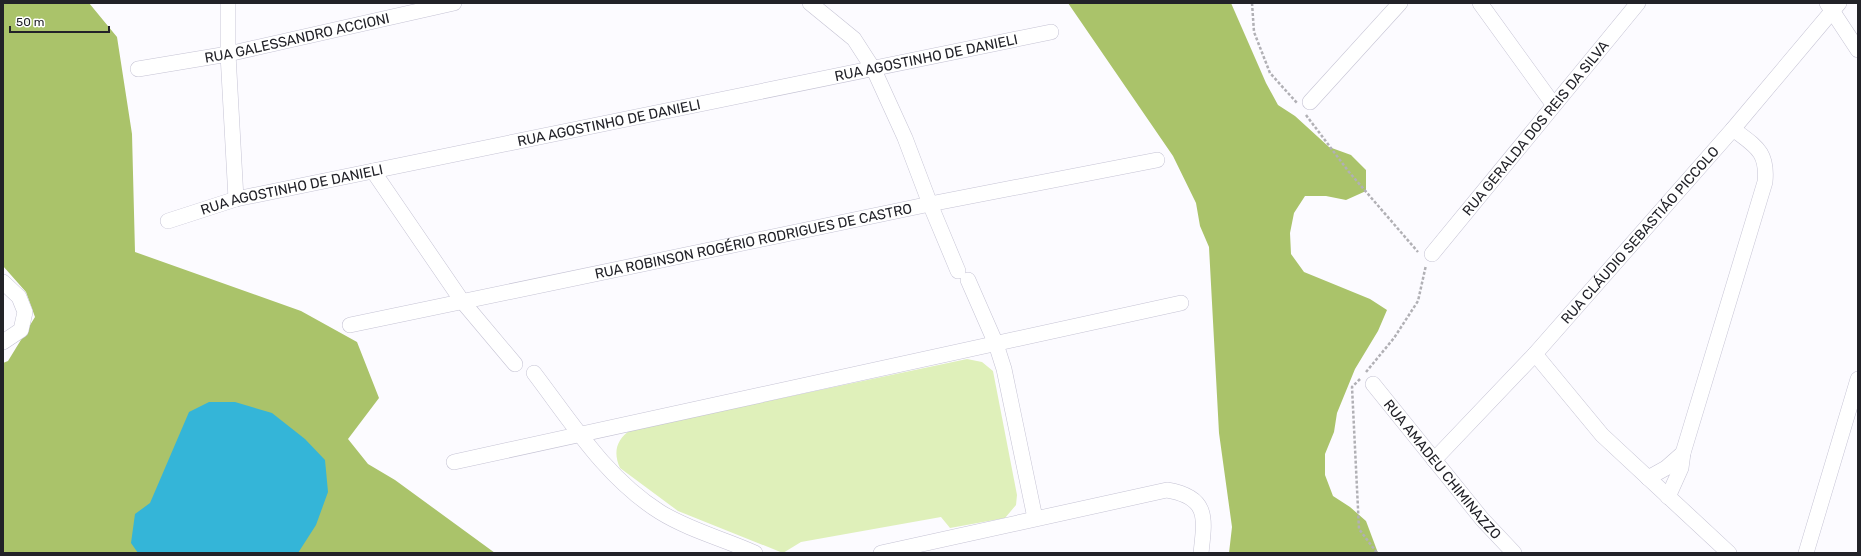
<svg xmlns="http://www.w3.org/2000/svg" width="1861" height="556" font-family="Rubik,sans-serif">
	<rect width="100%" height="100%" fill="#fcfbff"/>
	<path fill="#dff0ba" d="M967,359l15,3 11,9 24,124 -1,10 -11,13 -55,10 -9,-11 -140,25 -18,11 -105,-42 -58,-43c-7,-15 -4,-29 11,-38z"/>
	<g fill="#aac36a">
		<path d="M3,3h86l28,34 15,97 3,118 166,59 56,31 22,56 -31,41 20,25 27,16 100,73h-492v-190l5,-2 27,-44 -9,-25 -23,-26z"/>
		<path d="M1068,3h163l35,80 12,22 17,11 34,31 22,8 15,15v21l-20,9 -20,-4h-21l-11,17 -4,20 1,21 13,18 66,27 17,11 -9,21 -23,38 -18,44 -3,19 -9,22v21l8,21 17,11 16,14 12,32h-149l3,-26 -13,-94 -10,-186 -9,-21 -4,-23 -23,-47z"/>
	</g>
	<path fill="#34b5d8" d="M209,402h26l37,11 33,26 20,21 3,32 -12,33 -18,28h-160l-7,-10 4,-29 15,-11 39,-91z"/>
	<g fill="none" stroke-linecap="round" stroke-linejoin="round">
		<defs>
			<g id="minor">
				<path d="M228,3v51l8,145"/>
				<path d="M810,3l44,36 20,31 31,68 25,66 28,67"/>
				<path d="M1480,3l73,101"/>
				<path d="M1827,3l31,47"/>
				<path id="s1" d="M138,69l90,-15 226,-51"/>
				<path d="M1310,102l90,-99"/>
				<path d="M373,171l89,130 53,63"/>
				<path id="s2" d="M168,221l68,-22 815,-167"/>
				<path id="s3" d="M1432,254l206,-251"/>
				<path d="M968,280l28,64 8,25 31,149"/>
				<path d="M3,282l16,15 6,15 -4,18 -18,12"/>
				<path id="s4" d="M350,325l580,-121 227,-44"/>
				<path d="M1535,354l67,81 127,118"/>
				<path d="M534,373c38,50 72,105 126,139 29,18 64,27 95,41"/>
				<path id="s5" d="M1373,384l109,135 32,34"/>
				<path id="s6" d="M1434,460l101,-106 198,-225 106,-126"/>
				<path d="M454,462l727,-159"/>
				<path d="M1648,478l18,-10 17,-15"/>
				<path d="M1668,497l13,-29 2,-15 82,-271c3,-31 -10,-36 -32,-53"/>
				<path d="M881,553l286,-63c42,7 38,28 34,63"/>
				<path d="M1806,553l52,-174"/>
			</g>
		</defs>
		<use href="#minor" stroke="#c5c3d4" stroke-width="16"/>
		<g stroke="#b1b0b5" stroke-width="2.5" stroke-dasharray="3 2" stroke-linecap="butt">
			<path d="M1252,3l2,29 16,41 27,30"/>
			<path d="M1306,115l43,57 69,80"/>
			<path d="M1366,372l28,-34 24,-37 8,-36"/>
			<path d="M1360,379l-8,8 7,142 18,24"/>
		</g>
		<use href="#minor" stroke="#fff" stroke-width="15"/>
	</g>
	<g text-anchor="middle" stroke-width="3" stroke-linejoin="round" paint-order="stroke">
		<g font-size="14" fill="#222228" stroke="#fff">
			<text dy="5" stroke="none"><textPath href="#s1" startOffset="162">RUA GALESSANDRO ACCIONI</textPath></text>
			<text dy="5" stroke="none"><textPath href="#s2" startOffset="776">RUA AGOSTINHO DE DANIELI</textPath></text>
			<text dy="5" stroke="none"><textPath href="#s2" startOffset="452">RUA AGOSTINHO DE DANIELI</textPath></text>
			<text dy="5" stroke="none"><textPath href="#s3" startOffset="163">RUA GERALDA DOS REIS DA SILVA</textPath></text>
			<text dy="5" stroke="none"><textPath href="#s2" startOffset="128">RUA AGOSTINHO DE DANIELI</textPath></text>
			<text dy="5" stroke="none"><textPath href="#s6" startOffset="305">RUA CLÁUDIO SEBASTIÁO PICCOLO</textPath></text>
			<text dy="5" stroke="none"><textPath href="#s4" startOffset="412">RUA ROBINSON ROGÉRIO RODRIGUES DE CASTRO</textPath></text>
			<text dy="5" stroke="none"><textPath href="#s5" startOffset="110">RUA AMADEU CHIMINAZZO</textPath></text>
		</g>
	</g>
	<rect width="1861" height="556" fill="none" stroke="#222228" stroke-width="8"/>
	<path d="M10 26v6h99v-6" fill="none" stroke="#222228" stroke-width="2"/>
	<text x="16" y="26" font-size="12" fill="#222228" stroke="#ffffff" stroke-width="3" paint-order="stroke">50 m</text>
</svg>
